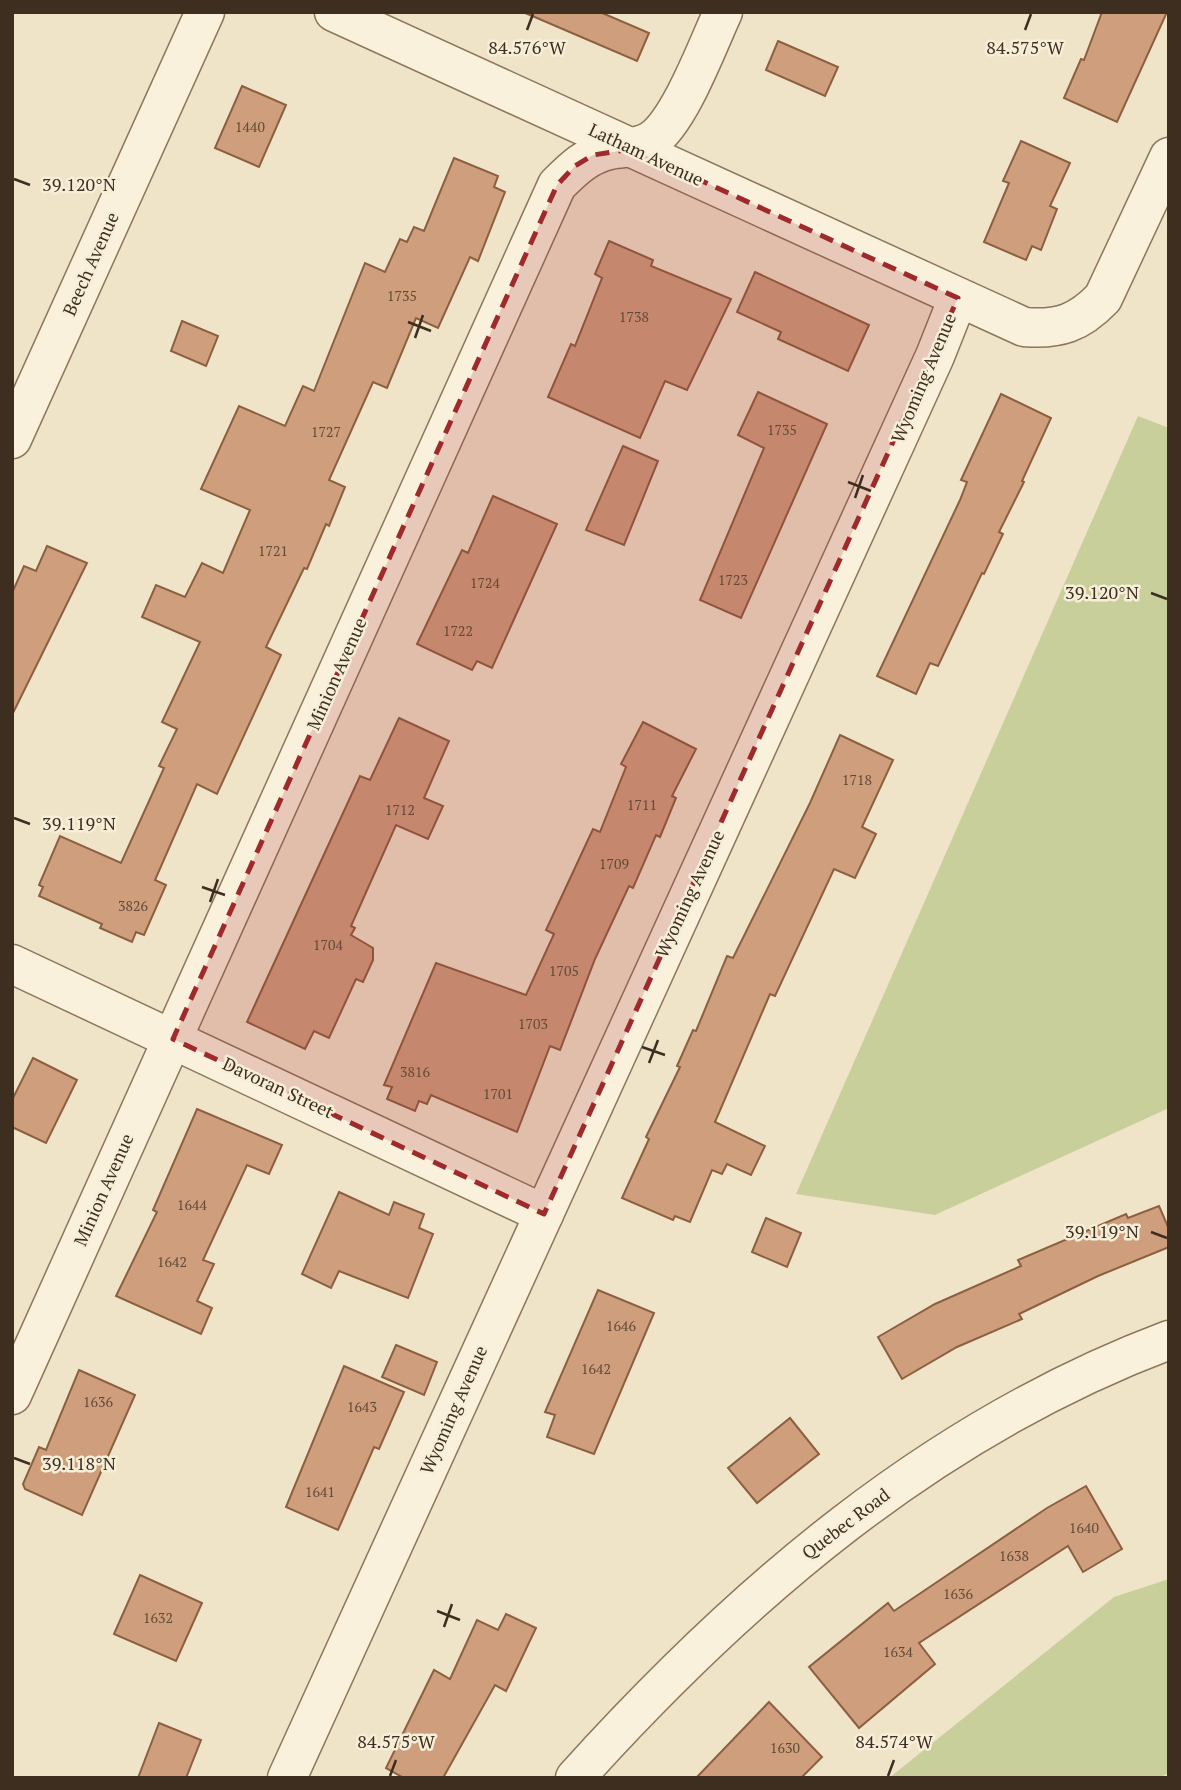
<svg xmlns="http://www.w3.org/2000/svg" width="1181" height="1790" font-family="'PT Serif',serif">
	<rect width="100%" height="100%" fill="#f0e4c8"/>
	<g fill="#c9cf9b">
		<path d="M1138,416l31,12v680l-234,107 -139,-21z"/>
		<path d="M1169,1579v194l-10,5h-270l225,-181z"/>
	</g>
	<g fill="#cf9f7d" stroke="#8d5f41" stroke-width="2">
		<path d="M523,12h77l49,21 -12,28z"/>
		<path d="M1102,12h65l-50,110 -53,-24 17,-39 3,1z"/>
		<path d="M778,41l60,26 -13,29 -59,-26z"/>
		<path d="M242,86l44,19 -27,62 -44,-19z"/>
		<path d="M1021,141l49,22 -20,43 7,3 -16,41 -9,-4 -6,14 -42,-18 25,-59 -6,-2z"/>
		<path d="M454,158l44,18 -4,11 11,5 -27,69 -8,-4 -32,71 -22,-10 -29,70 -14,-6 -44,98 16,7 -16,39 -3,-2 -19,45 -3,-1 -38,79 15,8 -64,139 -20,-10 -42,96 11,5 -22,50 -8,-3 -4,10 -32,-14 2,-4 -63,-28 4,-9 -4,-2 21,-49 61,27 43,-95 -5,-2 18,-37 -15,-7 38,-80 -58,-25 14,-32 29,12 17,-34 21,10 27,-63 -49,-21 38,-83 46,20 18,-40 11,5 51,-128 20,9 15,-33 7,3 7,-15 10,4z"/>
		<path d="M609,241l44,19 -2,6 80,33 -44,91 -22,-9 -25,57 -92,-41 23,-53 4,2 27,-68 -7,-4z"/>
		<path d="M755,272l114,53 -21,46 -70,-32 3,-7 -44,-20z"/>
		<path d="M182,321l36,15 -12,30 -35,-15z"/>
		<path d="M758,392l69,32 -86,194 -41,-18 64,-152 -26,-13z"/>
		<path d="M1001,394l50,24 -29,63 2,1 -25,50 4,2 -19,40 -2,-1 -44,93 -8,-3 -14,31 -39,-18 83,-176 7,-18 -6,-2z"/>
		<path d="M623,446l35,15 -34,84 -38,-15z"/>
		<path d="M493,496l64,28 -65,144 -15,-7 -5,9 -55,-26 45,-94 6,3z"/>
		<path d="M47,546l40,17 -75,152v-122l12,-27 12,5z"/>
		<path d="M399,718l50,23 -25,57 19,8 -15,33 -32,-14 -45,101 4,2 -4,7 22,13v12l-10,22 -7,-3 -27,59 -15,-7 -9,18 -58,-27 113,-246 10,4z"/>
		<path d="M643,722l53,27 -24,47 4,2 -16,39 -4,-2 -23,53 -4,-2 -34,73 -35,91 -10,-4 -33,86 -86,-37 -4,9 -8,-3 -4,10 -28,-12 5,-12 -8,-2 52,-122 90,32 28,-61 -8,-4 47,-101 7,3 26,-65 -5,-3z"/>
		<path d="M840,735l53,25 -31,67 14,7 -21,44 -21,-9 -59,127 -5,-2 -55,128 50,24 -14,29 -24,-11 -5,10 -10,-4 -22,52 -15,-6 -2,4 -51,-22 27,-59 -3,-2 34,-70 -3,-1 16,-36 3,1 31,-75 6,2 77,-155z"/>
		<path d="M33,1058l44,22 -31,63 -34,-16v-27z"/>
		<path d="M197,1109l85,36 -13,29 -22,-9 -44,95 11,4 -17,37 15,7 -11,26 -85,-38 41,-84 -4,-2z"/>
		<path d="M339,1192l50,23 5,-13 30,12 -5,14 14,6 -25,64 -69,-27 -8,17 -29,-14z"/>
		<path d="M1159,1206l10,23v18l-71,29 -79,38 3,5 -65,28 -55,32 -24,-42 57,-33 86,-38 -3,-6 108,-46 2,4z"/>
		<path d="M766,1218l35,15 -14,34 -35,-15z"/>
		<path d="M598,1290l56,23 -60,141 -47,-17 8,-22 -10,-3z"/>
		<path d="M396,1345l41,17 -13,33 -42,-18z"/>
		<path d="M344,1366l60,26 -25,57 -5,-2 -36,83 -52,-23z"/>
		<path d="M79,1370l56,25 -53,120 -57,-26 -2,-5 16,-37 7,3z"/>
		<path d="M790,1418l29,36 -62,49 -29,-35z"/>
		<path d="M1086,1486l36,63 -39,23 -15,-26 -149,97 16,21 -76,64 -50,-61 79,-64 6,8 153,-103z"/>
		<path d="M140,1575l62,28 -26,58 -62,-27z"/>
		<path d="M506,1614l30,14 -30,63 -11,-6 -52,93h-39l-18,-10 48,-98 16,9 27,-59 21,10z"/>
		<path d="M769,1702l53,55 -21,21h-105z"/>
		<path d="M159,1723l42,17 -15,38h-48z"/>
	</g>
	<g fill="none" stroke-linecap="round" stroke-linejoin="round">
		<defs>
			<g id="minor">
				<path d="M334,12l690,315c35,3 55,-4 79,-29l66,-141"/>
				<path d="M12,439l193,-427"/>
				<path d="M12,964l532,250"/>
				<path d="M12,1395l545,-1210c16,-16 30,-30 53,-35 15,-3 28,-1 42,-10 28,-19 56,-96 71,-128"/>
				<path d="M287,1778l648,-1422 23,-58"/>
				<path d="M575,1778c167,-185 357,-349 594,-438"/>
			</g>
		</defs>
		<use href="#minor" stroke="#8d765c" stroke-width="41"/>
		<use href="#minor" stroke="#faf1dc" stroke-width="38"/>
	</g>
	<path fill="#9e2a2b" fill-opacity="0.2" stroke="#9e2a2b" stroke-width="5" stroke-dasharray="14 9" stroke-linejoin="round" d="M632,149l326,149 -414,916 -371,-175 384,-854 18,-19 18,-11z"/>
	<path fill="none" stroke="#3d2e20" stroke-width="2.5" d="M527,30l6,-16M1025,30l6,-16M14,179l16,6M408,322l23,9M415,338l8,-23M848,482l23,9M855,498l8,-23M1151,593l16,6M14,818l16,6M202,887l23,8M210,902l8,-23M642,1047l23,8M649,1063l9,-23M1151,1232l16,6M14,1458l16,6M437,1611l23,9M444,1627l8,-23M390,1776l6,-16M888,1776l6,-16"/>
	<g text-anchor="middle" stroke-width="5" stroke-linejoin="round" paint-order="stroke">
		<g font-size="14" fill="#624a37">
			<text x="250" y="132">1440</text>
			<text x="402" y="301">1735</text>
			<text x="634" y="322">1738</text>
			<text x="782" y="435">1735</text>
			<text x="326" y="437">1727</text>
			<text x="273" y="556">1721</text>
			<text x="733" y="585">1723</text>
			<text x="485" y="588">1724</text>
			<text x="458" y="636">1722</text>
			<text x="857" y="785">1718</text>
			<text x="642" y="810">1711</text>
			<text x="400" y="815">1712</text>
			<text x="614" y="869">1709</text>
			<text x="133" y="911">3826</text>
			<text x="328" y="950">1704</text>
			<text x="564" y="976">1705</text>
			<text x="533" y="1029">1703</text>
			<text x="415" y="1077">3816</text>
			<text x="498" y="1099">1701</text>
			<text x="192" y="1210">1644</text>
			<text x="172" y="1267">1642</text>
			<text x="621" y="1331">1646</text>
			<text x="596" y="1374">1642</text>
			<text x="98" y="1407">1636</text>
			<text x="362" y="1412">1643</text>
			<text x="320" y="1497">1641</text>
			<text x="1084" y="1533">1640</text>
			<text x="1014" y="1561">1638</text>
			<text x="958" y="1599">1636</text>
			<text x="158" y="1623">1632</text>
			<text x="898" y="1657">1634</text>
			<text x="785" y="1753">1630</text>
		</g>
		<g font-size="18" fill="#3d2e20" stroke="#f7eed8">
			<text transform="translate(646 155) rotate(25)" y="6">Latham Avenue</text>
			<text transform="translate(91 264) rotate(-66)" y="6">Beech Avenue</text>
			<text transform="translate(924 378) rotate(-67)" y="6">Wyoming Avenue</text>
			<text transform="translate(337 674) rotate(-66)" y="6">Minion Avenue</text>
			<text transform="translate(690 894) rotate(-65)" y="6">Wyoming Avenue</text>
			<text transform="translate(278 1088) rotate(25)" y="6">Davoran Street</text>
			<text transform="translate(104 1190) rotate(-66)" y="6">Minion Avenue</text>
			<text transform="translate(454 1410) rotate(-66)" y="6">Wyoming Avenue</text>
			<text transform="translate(846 1524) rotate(-37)" y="6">Quebec Road</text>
		</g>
	</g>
	<g font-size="18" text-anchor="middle" fill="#3d2e20" stroke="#f7eed8" stroke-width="5" stroke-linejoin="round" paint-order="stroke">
		<text x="527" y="54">84.576°W</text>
		<text x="1025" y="54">84.575°W</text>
		<text x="79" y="191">39.120°N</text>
		<text x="1102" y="599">39.120°N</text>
		<text x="79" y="830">39.119°N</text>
		<text x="1102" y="1238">39.119°N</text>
		<text x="79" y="1470">39.118°N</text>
		<text x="396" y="1748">84.575°W</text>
		<text x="894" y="1748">84.574°W</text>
	</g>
	<rect width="1181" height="1790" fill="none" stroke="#3d2e20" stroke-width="28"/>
</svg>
